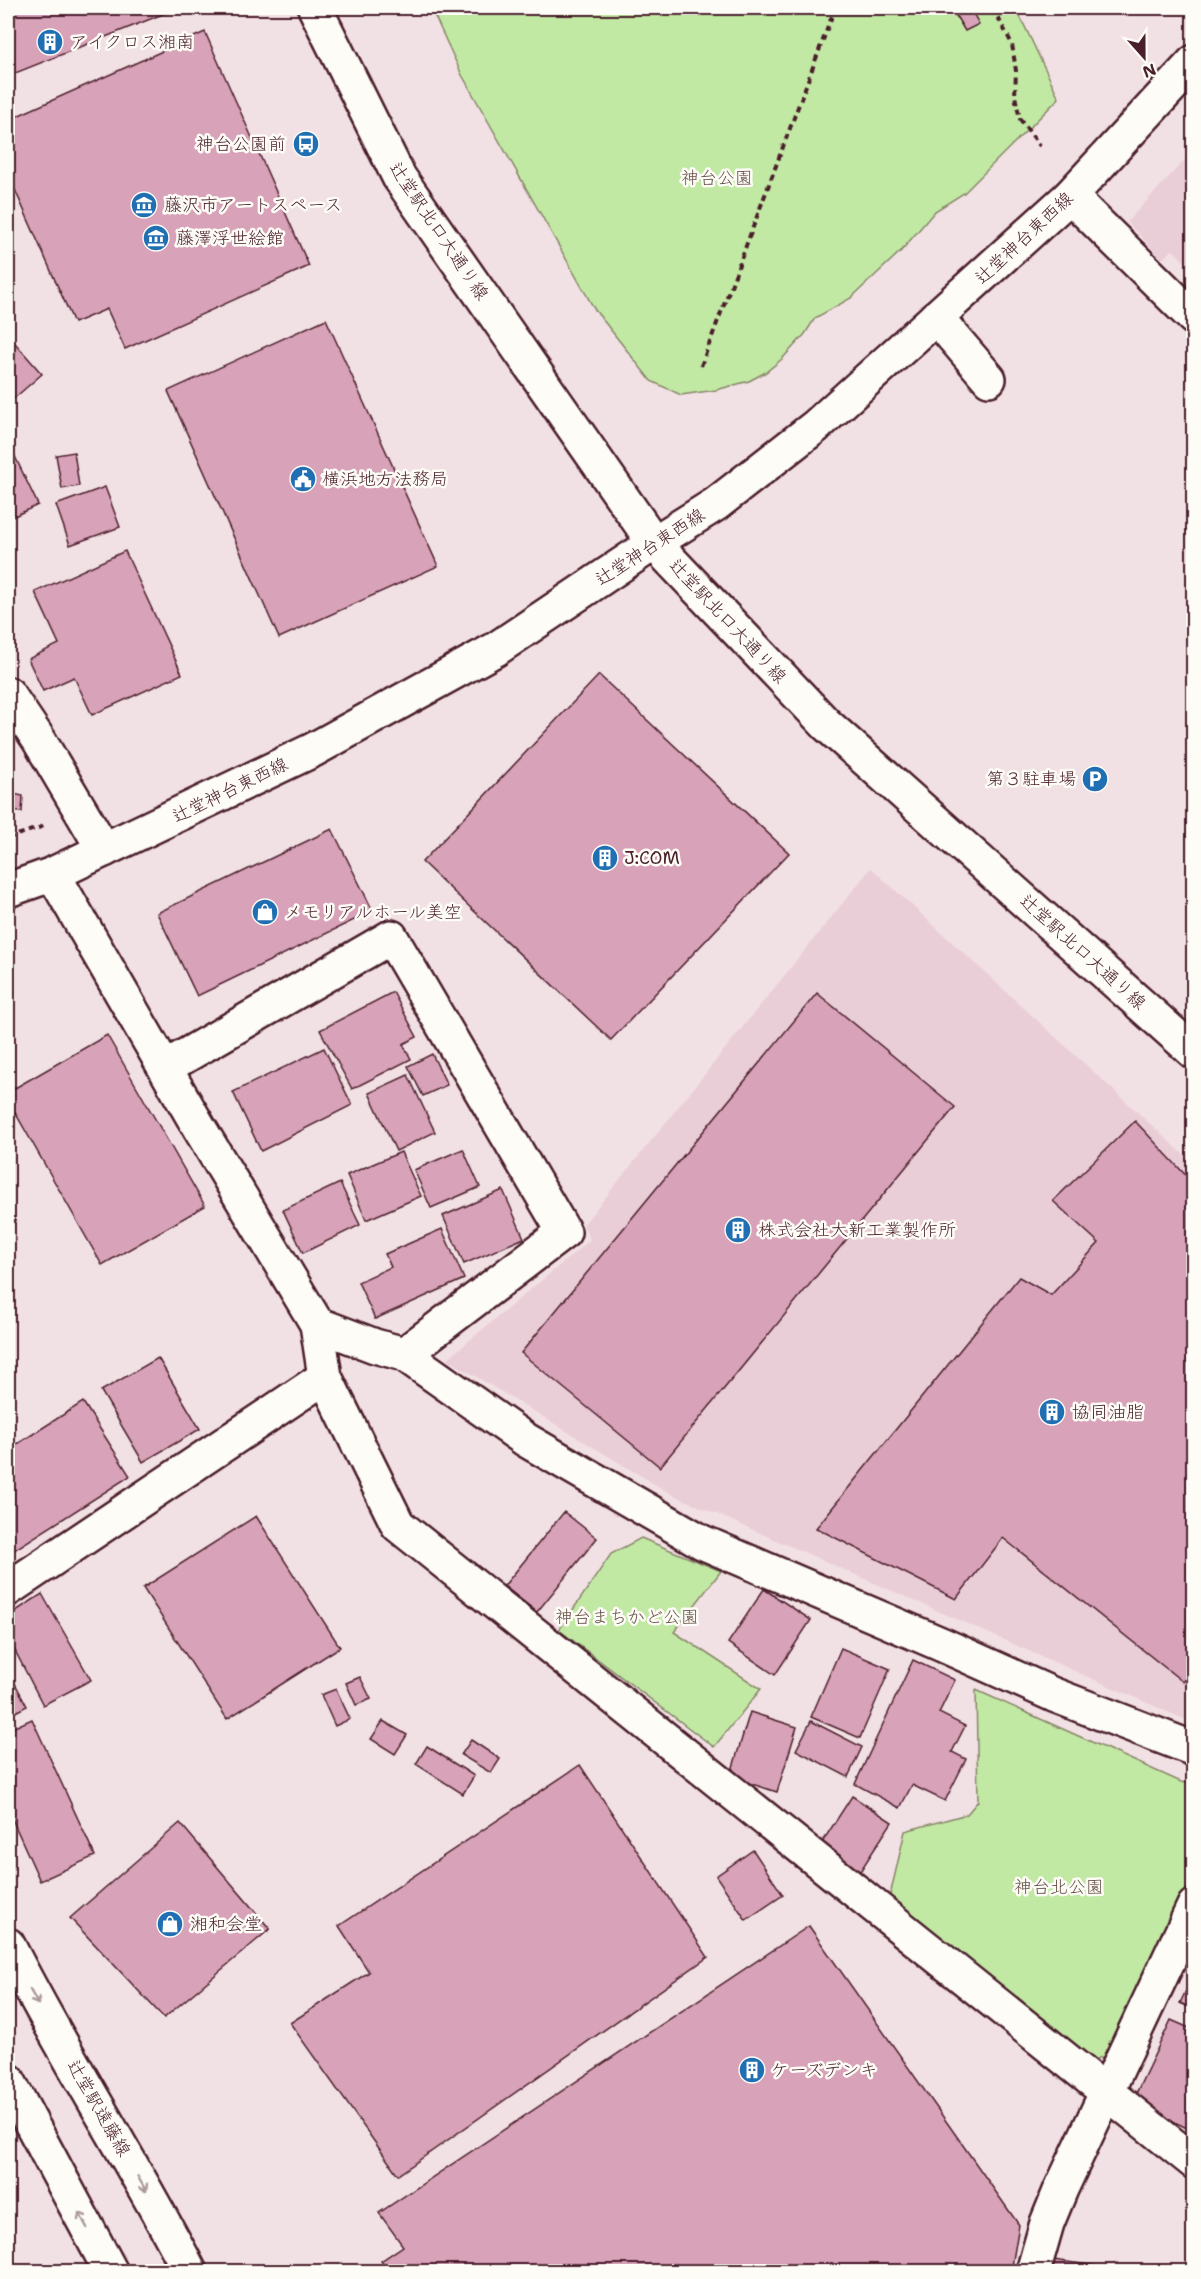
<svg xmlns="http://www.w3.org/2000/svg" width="1201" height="2279" font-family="'Shantell Sans','Klee One',sans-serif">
	<rect width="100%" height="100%" fill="#f2e1e4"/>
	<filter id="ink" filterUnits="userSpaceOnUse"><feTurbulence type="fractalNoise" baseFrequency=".0167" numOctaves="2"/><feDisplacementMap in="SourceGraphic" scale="12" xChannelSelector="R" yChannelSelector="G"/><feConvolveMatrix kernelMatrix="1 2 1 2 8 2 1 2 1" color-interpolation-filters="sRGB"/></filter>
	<g filter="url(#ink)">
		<g fill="#eaced7">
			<path d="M1193,151v119l-20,-20 -11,9 -35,-37z"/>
			<path d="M871,868l322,295v560l-522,-229 -224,-135 143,-119 -7,-15z"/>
		</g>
		<g fill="#c2e9a4" stroke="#868468" stroke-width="1.5">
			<path d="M431,8h585l43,90 -95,95 -29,18 -34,40 -50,47 -36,20 -10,16 -23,25 -16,13 -17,9 -33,9 -35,5 -30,-14 -56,-71 -133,-235z"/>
			<path d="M641,1538l80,33 -47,61 87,57 -47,58 -155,-117 52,-76z"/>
			<path d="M976,1690l205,92 12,2v93l-85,178 -20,7 -199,-162 16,-69 62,-17 11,-13z"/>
		</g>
		<g fill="#d8a2b8" stroke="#4a1f2b" stroke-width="1.5">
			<path d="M8,8h170l-170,68z"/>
			<path d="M970,8l9,16 -14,7 -9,-15z"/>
			<path d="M205,32l104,234 -184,83 -18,-40 -33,14 -66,-149v-54z"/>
			<path d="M326,319l112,247 -159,72 -111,-247z"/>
			<path d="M8,335l34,39 -31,27 -3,-4z"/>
			<path d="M11,448l27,57 -30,14v-69z"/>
			<path d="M74,452l5,34 -17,3 -6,-34z"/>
			<path d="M105,487l15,40 -50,18 -14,-40z"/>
			<path d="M125,551l57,123 -90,41 -18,-38 -31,14 -15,-32 31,-15 -24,-52z"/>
			<path d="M599,675l190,178 -178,187 -189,-178z"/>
			<path d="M8,786l1,7 14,3 -1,16 -14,-1z"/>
			<path d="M332,829l41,82 -176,85 -40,-83z"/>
			<path d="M393,992l24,45 -14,7 8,15 -59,30 -32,-59z"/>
			<path d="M817,993l138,114 -295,360 -139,-114z"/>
			<path d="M107,1035l98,171 -103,59 -94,-165v-8z"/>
			<path d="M324,1048l28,57 -91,46 -28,-59z"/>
			<path d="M432,1054l15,31 -24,11 -15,-30z"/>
			<path d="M408,1075l27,57 -39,19 -27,-58z"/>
			<path d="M1135,1121l59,63v486l-11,12 -180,-144 -47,61 -140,-71 203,-251 32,18 48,-52 -46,-42z"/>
			<path d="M463,1149l17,38 -49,21 -17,-38z"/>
			<path d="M401,1152l20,44 -55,24 -19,-45z"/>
			<path d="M340,1183l20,42 -57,28 -20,-43z"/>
			<path d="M503,1190l21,48 -60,26 -21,-48z"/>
			<path d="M442,1229l22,50 -89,40 -17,-37 33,-15 -6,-13z"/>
			<path d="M158,1358l42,71 -57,33 -42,-71z"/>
			<path d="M83,1402l47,74 -122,78v-104z"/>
			<path d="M564,1512l33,26 -60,74 -33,-26z"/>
			<path d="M256,1516l84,131 -113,72 -84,-131z"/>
			<path d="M764,1589l47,31 -36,55 -47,-32z"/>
			<path d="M42,1594l49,86 -48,25 -35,-68v-21z"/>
			<path d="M841,1648l49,21 -30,69 -49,-21z"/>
			<path d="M913,1660l42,20 -16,33 26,13 -13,26 14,7 -21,42 -33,-16 -12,23 -45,-24z"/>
			<path d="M8,1670l19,36 -19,10z"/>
			<path d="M360,1677l11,22 -15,6 -10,-22z"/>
			<path d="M336,1689l14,30 -15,7 -14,-31z"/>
			<path d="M750,1712l47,15 -20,65 -47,-15z"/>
			<path d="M32,1719l63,137 -55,25 -32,-71v-80z"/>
			<path d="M383,1721l24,14 -12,19 -24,-15z"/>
			<path d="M811,1721l51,26 -14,30 -52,-27z"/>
			<path d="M471,1740l29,19 -9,14 -30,-18z"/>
			<path d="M427,1746l47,30 -11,18 -47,-30z"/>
			<path d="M580,1765l128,192 -310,218 -108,-152 79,-51 -30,-46z"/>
			<path d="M852,1796l40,26 -33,51 -40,-26z"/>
			<path d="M180,1823l90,106 -106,89 -94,-100z"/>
			<path d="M753,1850l30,45 -37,25 -30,-44z"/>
			<path d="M809,1926l210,299 -8,47h-622l-8,-11 22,-15 -24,-33z"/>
			<path d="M1194,1974v35l-14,-6z"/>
			<path d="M1171,2020l23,10v85l-7,13 -55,-26z"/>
			<path d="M8,2251l10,21h-10z"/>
			<path d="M1053,2260l67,9 -1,3h-68z"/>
		</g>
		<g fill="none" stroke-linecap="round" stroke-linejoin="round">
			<defs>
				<g id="minor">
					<path d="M315,8l84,169 255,366 172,181 368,328"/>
					<path d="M1070,196l124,122"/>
					<path d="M936,317l53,62"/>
					<path d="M8,694l31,46 65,110"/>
					<path d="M53,874l147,255 117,195 58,22 29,8 122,86 176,102 241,103 111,50 140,54"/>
					<path d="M8,890l45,-16 260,-124 183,-101 158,-106 62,-39 100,-78 254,-230 124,-134"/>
					<path d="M166,1067l225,-130 173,295 -160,122"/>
					<path d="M317,1324l8,53 73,148 796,637"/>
					<path d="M8,1589l317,-212"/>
					<path d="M8,1945c56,111 125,216 182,327"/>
					<path d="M8,2080l103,192"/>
					<path d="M1033,2272l14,-49 14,-34 133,-283"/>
				</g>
			</defs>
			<use href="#minor" stroke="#4a1f2b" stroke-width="38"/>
			<g stroke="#4a1f2b" stroke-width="4" stroke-dasharray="6 4.5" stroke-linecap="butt">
				<path d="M993,8l19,36 4,27 -1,25 5,23 20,27"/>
				<path d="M701,366l134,-358"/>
				<path d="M8,838l36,-12"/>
			</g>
			<use href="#minor" stroke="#fdfcf7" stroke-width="33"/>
		</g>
		<defs><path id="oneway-shaft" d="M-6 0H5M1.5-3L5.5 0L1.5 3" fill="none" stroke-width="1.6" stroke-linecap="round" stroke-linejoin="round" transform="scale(1.5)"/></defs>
		<g stroke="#ac999b">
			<use href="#oneway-shaft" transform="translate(34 1997) rotate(61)"/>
			<use href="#oneway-shaft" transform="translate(142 2184) rotate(60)"/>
			<use href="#oneway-shaft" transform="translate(83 2220) rotate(-118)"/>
		</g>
	</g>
	<defs>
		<symbol id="building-disc" viewBox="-11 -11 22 22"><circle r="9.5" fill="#1f6fb2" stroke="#fdfcf7"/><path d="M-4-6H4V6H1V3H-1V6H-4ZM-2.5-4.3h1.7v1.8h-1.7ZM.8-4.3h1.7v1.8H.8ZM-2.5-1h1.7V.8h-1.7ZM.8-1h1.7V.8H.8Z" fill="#fff"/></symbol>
		<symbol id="bus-disc" viewBox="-11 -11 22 22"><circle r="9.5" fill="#1f6fb2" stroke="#fdfcf7"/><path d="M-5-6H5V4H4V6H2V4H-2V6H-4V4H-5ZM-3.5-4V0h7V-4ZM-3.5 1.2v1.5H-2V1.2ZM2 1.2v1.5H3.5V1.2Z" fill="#fff"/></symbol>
		<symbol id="museum-disc" viewBox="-11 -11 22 22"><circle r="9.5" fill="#1f6fb2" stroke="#fdfcf7"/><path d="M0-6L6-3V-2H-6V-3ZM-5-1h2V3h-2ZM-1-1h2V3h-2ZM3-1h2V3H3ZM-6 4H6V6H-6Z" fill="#fff"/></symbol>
		<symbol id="civic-disc" viewBox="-11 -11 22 22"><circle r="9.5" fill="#1f6fb2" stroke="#fdfcf7"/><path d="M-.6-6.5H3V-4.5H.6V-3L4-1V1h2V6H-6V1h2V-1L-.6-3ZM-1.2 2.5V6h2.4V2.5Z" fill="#fff"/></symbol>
		<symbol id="parking-disc" viewBox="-11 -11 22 22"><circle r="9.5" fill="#1f6fb2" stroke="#fdfcf7"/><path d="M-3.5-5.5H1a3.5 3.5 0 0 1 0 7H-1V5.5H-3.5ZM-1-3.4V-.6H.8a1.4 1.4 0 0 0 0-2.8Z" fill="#fff"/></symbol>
		<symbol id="shop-disc" viewBox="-11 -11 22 22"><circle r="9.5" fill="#1f6fb2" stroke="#fdfcf7"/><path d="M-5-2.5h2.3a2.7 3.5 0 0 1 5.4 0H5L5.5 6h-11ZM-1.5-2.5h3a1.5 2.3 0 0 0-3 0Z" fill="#fff"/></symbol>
	</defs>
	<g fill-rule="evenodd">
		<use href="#building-disc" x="35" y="27" width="30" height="30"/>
		<use href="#bus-disc" x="291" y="129" width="30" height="30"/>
		<use href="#museum-disc" x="129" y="190" width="30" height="30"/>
		<use href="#museum-disc" x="141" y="223" width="30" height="30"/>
		<use href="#civic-disc" x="288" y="464" width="30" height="30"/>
		<use href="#parking-disc" x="1080" y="764" width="30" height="30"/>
		<use href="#building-disc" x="590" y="843" width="30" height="30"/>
		<use href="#shop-disc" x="250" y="897" width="30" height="30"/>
		<use href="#building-disc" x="723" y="1215" width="30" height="30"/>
		<use href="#building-disc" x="1037" y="1397" width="30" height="30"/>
		<use href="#shop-disc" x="155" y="1909" width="30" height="30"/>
		<use href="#building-disc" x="737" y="2055" width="30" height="30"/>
	</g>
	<g text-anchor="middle" stroke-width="5" stroke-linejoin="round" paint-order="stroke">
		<g font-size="18" fill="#4a1f2b" stroke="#fdfcf7" text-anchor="start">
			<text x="70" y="48">アイクロス湘南</text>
			<text x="286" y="150" text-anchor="end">神台公園前</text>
			<text x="164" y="211">藤沢市アートスペース</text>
			<text x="176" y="244">藤澤浮世絵館</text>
			<text x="322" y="485">横浜地方法務局</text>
			<text x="1076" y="785" text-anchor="end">第３駐車場</text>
			<text x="624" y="864">J:COM</text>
			<text x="284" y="918">メモリアルホール美空</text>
			<text x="758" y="1236">株式会社大新工業製作所</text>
			<text x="1072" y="1418">協同油脂</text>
			<text x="190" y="1930">湘和会堂</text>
			<text x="771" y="2076">ケーズデンキ</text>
		</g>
		<g font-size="18" fill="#685249" stroke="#fdfcf7">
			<text x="717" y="184">神台公園</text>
			<text x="627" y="1623">神台まちかど公園</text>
			<text x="1059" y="1893">神台北公園</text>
		</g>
		<g font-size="18" fill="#4a1f2b" stroke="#fdfcf7">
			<text transform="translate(439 231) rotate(56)" y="6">辻堂駅北口大通り線</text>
			<text transform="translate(1024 238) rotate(-43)" y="6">辻堂神台東西線</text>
			<text transform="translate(650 547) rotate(-33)" y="6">辻堂神台東西線</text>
			<text transform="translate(728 621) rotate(47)" y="6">辻堂駅北口大通り線</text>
			<text transform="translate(230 790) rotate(-26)" y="6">辻堂神台東西線</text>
			<text transform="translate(1083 952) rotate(42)" y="6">辻堂駅北口大通り線</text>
			<text transform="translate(99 2108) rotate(60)" y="6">辻堂駅遠藤線</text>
		</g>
	</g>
	<rect width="1201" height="2279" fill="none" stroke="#fdfcf7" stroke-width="30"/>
	<rect x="15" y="15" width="1171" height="2249" fill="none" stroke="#4a1f2b" stroke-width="2" filter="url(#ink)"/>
	<g transform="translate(1144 57) rotate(159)" stroke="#fdfcf7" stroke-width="4.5" paint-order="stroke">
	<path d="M0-4.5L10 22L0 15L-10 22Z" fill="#4a1f2b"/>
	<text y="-9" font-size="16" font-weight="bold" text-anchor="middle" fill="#4a1f2b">N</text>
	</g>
</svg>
